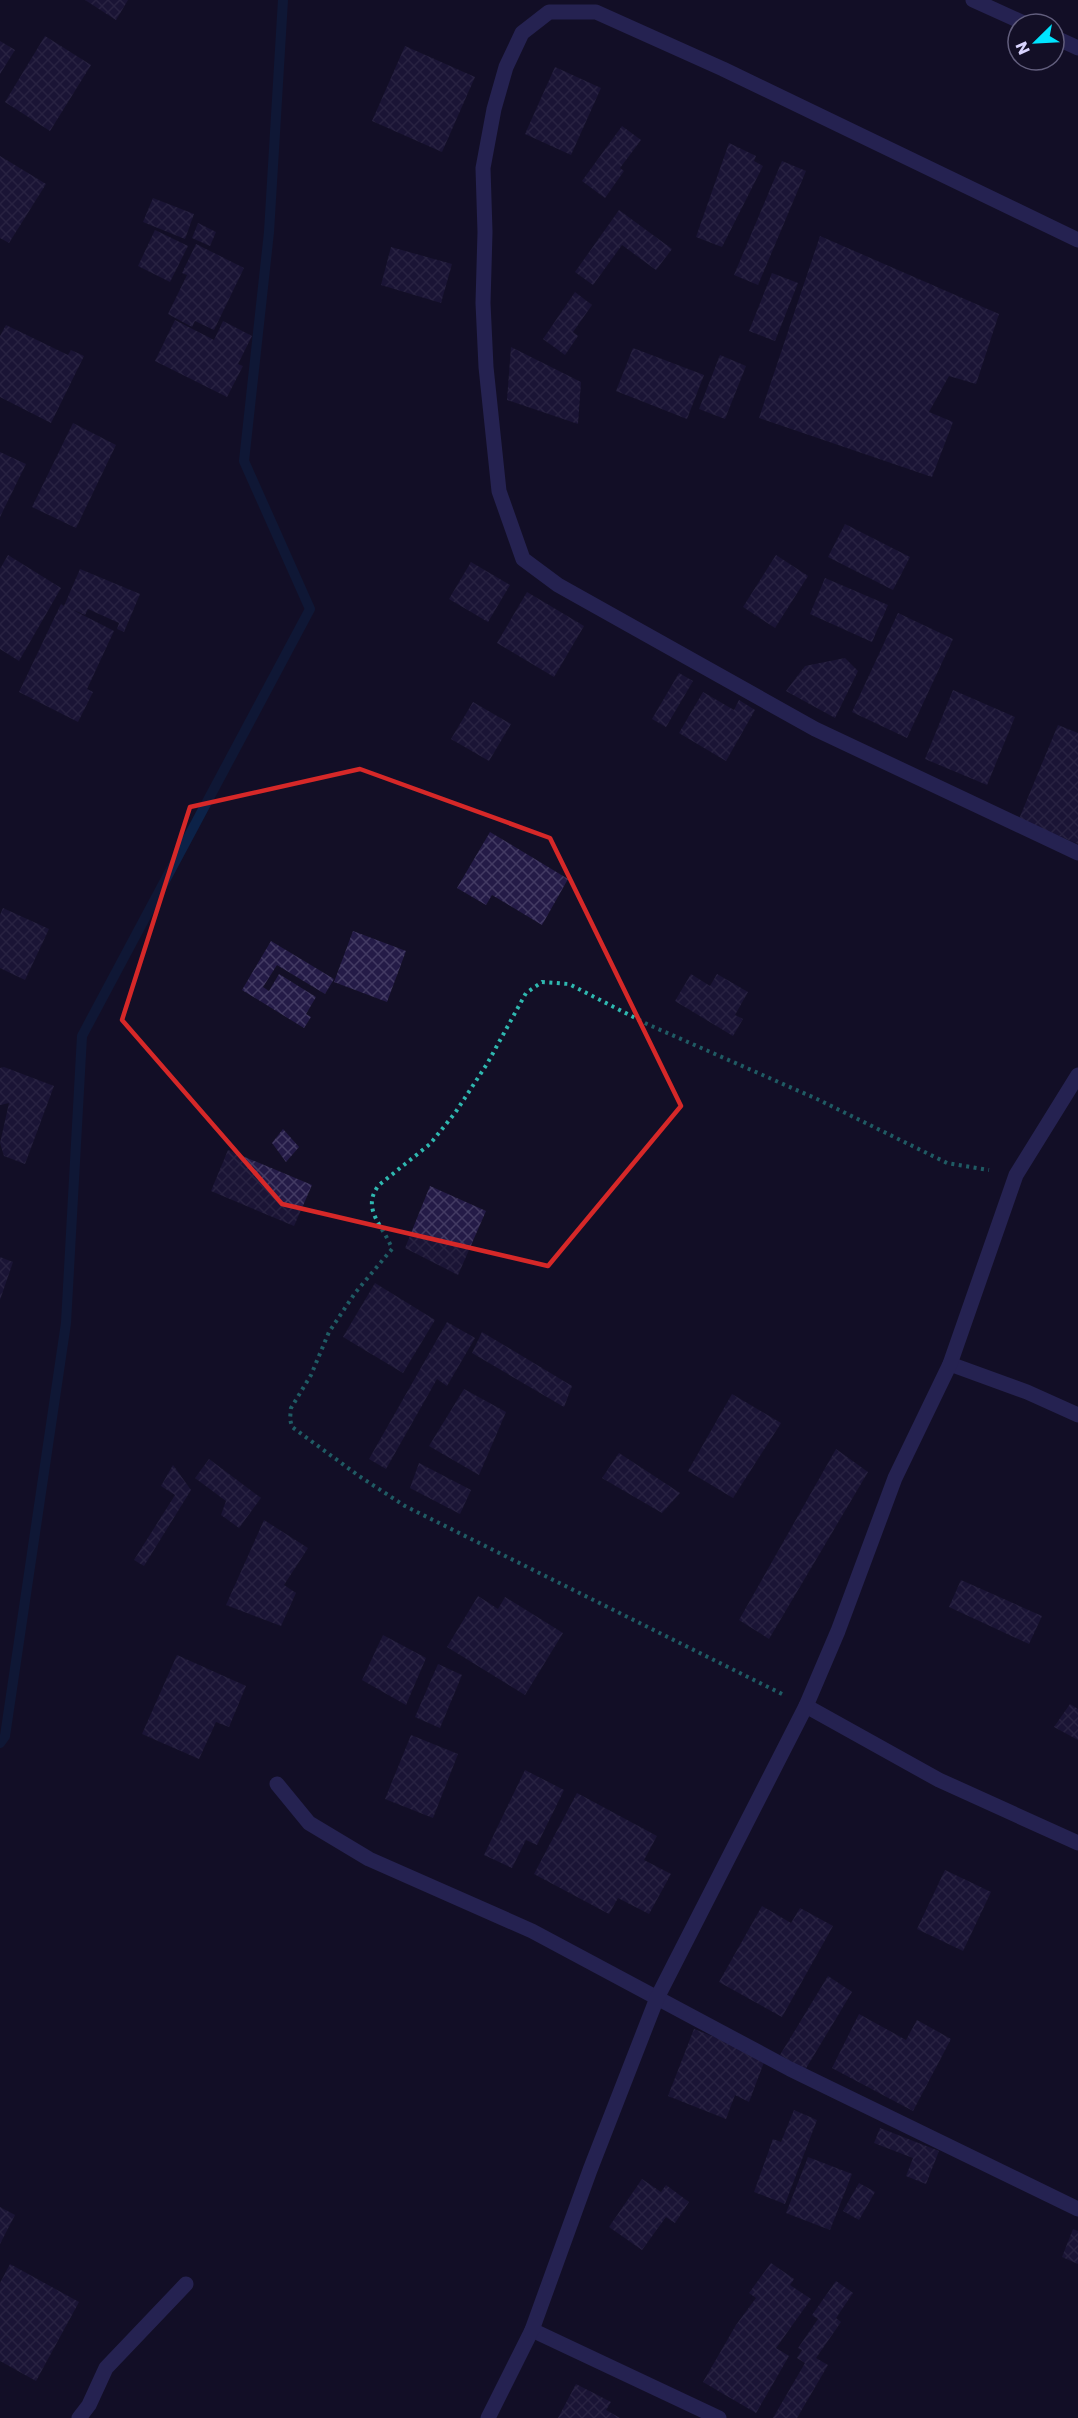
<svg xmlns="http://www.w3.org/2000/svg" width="1078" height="2418" font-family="Poppins,sans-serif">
	<defs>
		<pattern id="building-cross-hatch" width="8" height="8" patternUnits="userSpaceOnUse" patternTransform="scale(1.5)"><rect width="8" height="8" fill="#241b47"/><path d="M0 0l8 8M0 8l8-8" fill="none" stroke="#433b63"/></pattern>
	</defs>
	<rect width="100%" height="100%" fill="#130f26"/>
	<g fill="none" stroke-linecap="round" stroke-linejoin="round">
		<path stroke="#0c2248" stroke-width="10" d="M0,1743l5,-7 61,-413 16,-287 228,-427 -66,-148 25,-229 14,-232"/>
	</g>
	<g fill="url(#building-cross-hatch)">
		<path d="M85,0h43l-12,20z"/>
		<path d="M45,36l46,29 -41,66 -45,-29z"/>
		<path d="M0,41l15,9 -15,24z"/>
		<path d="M405,46l70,31 -33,75 -70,-31z"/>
		<path d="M555,67l46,21 -30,67 -46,-21z"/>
		<path d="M622,126l19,14 -21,28 4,3 -19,27 -23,-17z"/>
		<path d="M729,143l27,13 -2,5 9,5 -41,81 -26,-10z"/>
		<path d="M0,156l46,28 -37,59 -9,-5z"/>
		<path d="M782,161l24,10 -48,114 -24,-10z"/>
		<path d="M153,198l41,16 -9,25 -42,-17z"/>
		<path d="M619,210l53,39 -16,21 -34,-25 -29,40 -18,-13z"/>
		<path d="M198,223l18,9 -6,14 -18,-8z"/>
		<path d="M155,230l33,16 -18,36 -32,-16z"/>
		<path d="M820,236l179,78 -23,70 -27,-8 -20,36 24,10 -21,55 -173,-59z"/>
		<path d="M196,244l48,24 -30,62 -19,-9 -3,6 -24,-13 19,-39 -5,-2z"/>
		<path d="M391,247l61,17 -11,39 -60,-18z"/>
		<path d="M772,273l26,10 -23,58 -26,-10z"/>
		<path d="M575,292l17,13 -19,27 5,4 -13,19 -22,-16z"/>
		<path d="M175,320l39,20 9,-19 29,15 -14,28 5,2 -16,31 -72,-36z"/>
		<path d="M6,325l62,30 3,-5 13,6 -33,67 -51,-26v-61z"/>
		<path d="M511,347l70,35 -3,42 -71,-24z"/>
		<path d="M633,348l71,27 -17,44 -71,-28z"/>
		<path d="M720,355l26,11 -21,53 -26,-10z"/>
		<path d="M73,423l43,22 -40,83 -44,-21z"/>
		<path d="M0,452l26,12 -26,53z"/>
		<path d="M845,524l65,33 -17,33 -65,-33z"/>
		<path d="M8,555l53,33 -42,73 -19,-12v-80z"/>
		<path d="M776,555l32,21 -33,52 -32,-21z"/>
		<path d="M471,562l39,23 -22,37 -39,-23z"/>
		<path d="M80,569l60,25 -16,38 -7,-3 2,-6 -31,-14 -3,6 -14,-6 43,22 -27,58 6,3 -15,30 -59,-30 42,-88 3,2z"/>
		<path d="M825,578l63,27 -16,37 -62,-28z"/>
		<path d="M527,592l57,34 -30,51 -57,-34z"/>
		<path d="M898,613l55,26 -46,99 -55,-26z"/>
		<path d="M845,658l13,13 -23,47 -49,-27 19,-25z"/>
		<path d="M679,673l14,8 -27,46 -14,-8z"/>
		<path d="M953,690l62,27 -28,68 -62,-26z"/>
		<path d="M703,692l31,18 5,-10 16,10 -29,51 -47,-28z"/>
		<path d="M473,702l38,22 -22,37 -38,-22z"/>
		<path d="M1058,725l20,8v111l-59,-25z"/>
		<path d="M490,832l78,47 -26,46 -50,-30 -6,10 -29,-17z"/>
		<path d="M3,908l46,21 -24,51 -25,-12v-53z"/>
		<path d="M353,931l53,20 -19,51 -53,-20z"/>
		<path d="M271,941l63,38 -9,15 -48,-29 -14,22 6,4 10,-17 37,23 -10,17 5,3 -7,11 -62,-38z"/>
		<path d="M691,974l19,12 7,-12 31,18 -13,23 8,4 -10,17 -58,-35z"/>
		<path d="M4,1067l50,19 -29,78 -21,-8 -4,-13 9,-40 -9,2v-37z"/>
		<path d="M283,1129l16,18 -13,15 -14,-19z"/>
		<path d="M228,1150l84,35 -18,41 -83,-35z"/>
		<path d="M430,1186l56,25 -28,64 -53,-27z"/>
		<path d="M0,1257l13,5 -13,38z"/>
		<path d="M375,1283l60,37 -32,53 -60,-36z"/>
		<path d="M447,1322l28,16 -28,48 -10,-7 -51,90 -17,-10z"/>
		<path d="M482,1332l90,54 -8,21 -92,-54z"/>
		<path d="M464,1389l42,23 -27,63 -50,-29z"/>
		<path d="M732,1394l49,29 -48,75 -45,-27z"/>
		<path d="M836,1449l32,23 -99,167 -30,-19z"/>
		<path d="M619,1453l61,40 -18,20 -60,-35z"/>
		<path d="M209,1459l52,39 -22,30 -18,-13 5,-14 -31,-23z"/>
		<path d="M419,1463l52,27 -11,24 -50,-26z"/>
		<path d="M173,1465l18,25 -47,76 -10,-6 41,-65 -14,-9z"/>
		<path d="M264,1520l44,28 -24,37 12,8 -15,33 -55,-21z"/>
		<path d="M961,1580l81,36 -13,28 -80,-37z"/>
		<path d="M478,1596l20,13 7,-12 58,36 -38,62 -78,-48z"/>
		<path d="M383,1635l43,23 -20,47 -44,-25z"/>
		<path d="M177,1655l69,31 -17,41 -13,-5 -17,37 -57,-25z"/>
		<path d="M438,1664l24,11 -22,53 -25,-11z"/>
		<path d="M1070,1704l8,5v31l-24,-13z"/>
		<path d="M411,1735l47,19 -25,64 -48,-19z"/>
		<path d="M525,1770l39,20 -27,55 -11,-5 -14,28 -28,-13z"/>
		<path d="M577,1793l80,43 -13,24 27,14 -22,40 -31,-16 -9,16 -75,-40z"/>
		<path d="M945,1870l46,22 -28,59 -46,-22z"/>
		<path d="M762,1906l29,17 9,-15 33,18 -51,91 -63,-35z"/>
		<path d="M828,1976l24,16 -47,78 -25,-15z"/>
		<path d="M859,2014l47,26 11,-20 34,19 -38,72 -81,-43z"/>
		<path d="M694,2029l72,28 -17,45 -14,-7 -9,24 -58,-23z"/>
		<path d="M794,2110l23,10 -32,84 -31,-12 19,-53 8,3z"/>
		<path d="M880,2128l59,23 -13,33 -20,-8 7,-18 -39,-15z"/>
		<path d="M808,2157l44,17 -22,56 -44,-17z"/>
		<path d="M642,2179l19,13 5,-7 23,17 -14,21 -9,-6 -24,33 -33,-23z"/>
		<path d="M859,2183l16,9 -16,28 -16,-9z"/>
		<path d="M0,2207l15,8 -15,29z"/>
		<path d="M1073,2229l5,2v33l-16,-7z"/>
		<path d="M771,2263l23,16 -4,6 21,14 -35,49 13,8 -33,57 -53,-31 33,-57 20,-27 -7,-5z"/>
		<path d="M10,2264l69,38 -43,79 -36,-20v-78z"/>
		<path d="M836,2281l17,12 -17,25 5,4 -25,36 12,7 -31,53h-24l32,-55 -8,-5 5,-8 -4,-2 20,-29 -6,-4z"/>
		<path d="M576,2384l35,18 -5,8 14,8h-62z"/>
	</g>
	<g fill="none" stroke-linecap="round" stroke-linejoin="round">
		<path stroke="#2fb8b0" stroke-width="4" stroke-dasharray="3 4.5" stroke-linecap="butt" d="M782,1694l-377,-188 -46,-30 -67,-49 -2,-8 1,-11 20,-33 18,-43 26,-39 37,-44c-8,-23 -32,-40 -13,-64l51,-41 25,-31 32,-49 39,-71 16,-11 27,2 78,40 170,75 130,64 42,7"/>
		<g stroke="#3d3a85" stroke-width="15">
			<path d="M973,0l53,24"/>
			<path d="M1054,37l24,11"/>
			<path d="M1078,240l-355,-171 -127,-57h-47l-27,21 -16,34 -12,42 -11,59 2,64 -2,71 3,64 13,124 24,68 35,26 257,144 263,124"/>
			<path d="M950,1364l77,28 51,23"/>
			<path d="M806,1706l133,74 139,63"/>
			<path d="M277,1784l32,39 60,36 163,72 258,138 288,140"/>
			<path d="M532,2330l187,88"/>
			<path d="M79,2418l10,-13 17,-37 80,-84"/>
			<path d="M488,2418l44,-88 58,-160 67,-172 149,-292 32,-75 57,-153 55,-114 66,-189 62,-100"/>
		</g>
	</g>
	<path d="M0 0H1078V2418H0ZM360,769l190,69 131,268 -133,160 -266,-62 -160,-184 68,-213z" fill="#130f26" fill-opacity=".55" fill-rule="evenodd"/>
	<path fill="none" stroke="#d62828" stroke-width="4.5" stroke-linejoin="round" d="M360,769l190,69 131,268 -133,160 -266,-62 -160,-184 68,-213z"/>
	<g transform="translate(1036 42) rotate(246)"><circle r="28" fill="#130f26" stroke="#625e7d" stroke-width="1.5"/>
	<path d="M0-4.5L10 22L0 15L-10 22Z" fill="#00e5ff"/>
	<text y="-9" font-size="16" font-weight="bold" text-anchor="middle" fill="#d9d4ff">N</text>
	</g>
</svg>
